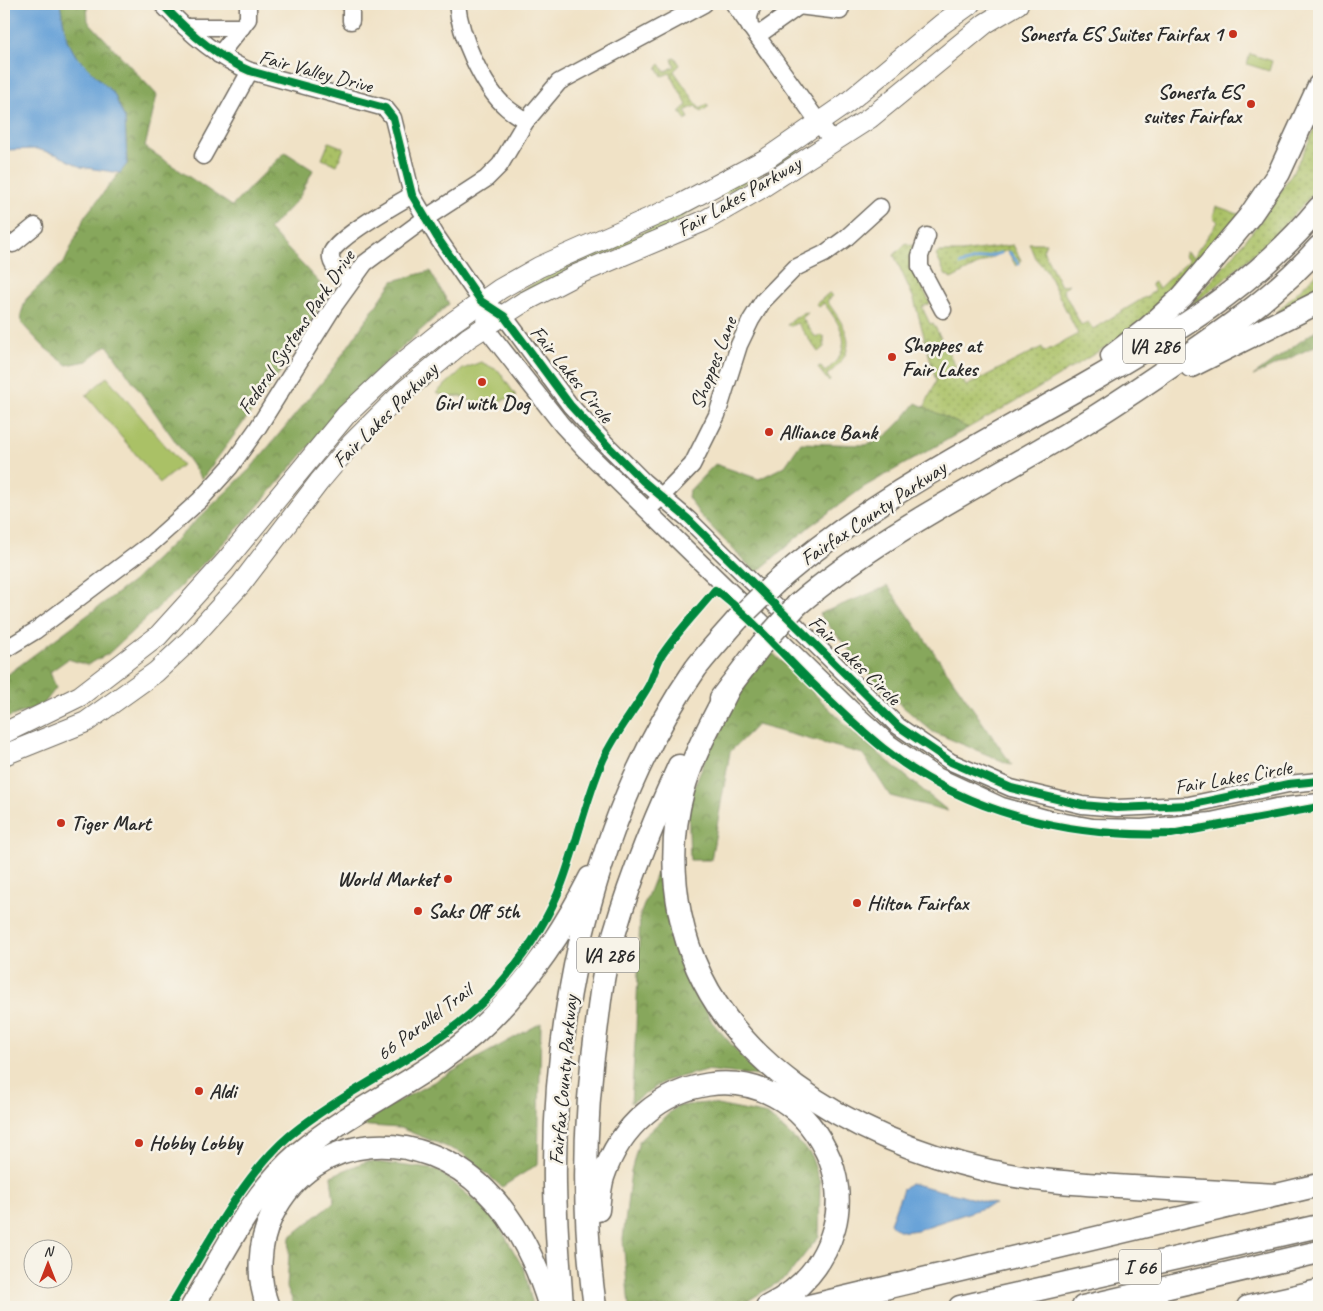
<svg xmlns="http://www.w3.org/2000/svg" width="1323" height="1311" font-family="Caveat,sans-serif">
	<defs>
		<pattern id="grass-dots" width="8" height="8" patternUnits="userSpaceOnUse" patternTransform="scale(1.25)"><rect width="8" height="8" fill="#aac166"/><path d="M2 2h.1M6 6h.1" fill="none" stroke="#8b9d54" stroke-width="1.8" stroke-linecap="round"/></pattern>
		<pattern id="forest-crowns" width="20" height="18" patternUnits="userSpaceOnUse" patternTransform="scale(1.25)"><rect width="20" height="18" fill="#87a75b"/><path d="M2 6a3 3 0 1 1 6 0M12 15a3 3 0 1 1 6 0" fill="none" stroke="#6f884b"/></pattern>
	</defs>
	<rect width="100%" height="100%" fill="#f7f3e8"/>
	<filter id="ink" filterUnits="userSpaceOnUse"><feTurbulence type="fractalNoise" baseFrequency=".02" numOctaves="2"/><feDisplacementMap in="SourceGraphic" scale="10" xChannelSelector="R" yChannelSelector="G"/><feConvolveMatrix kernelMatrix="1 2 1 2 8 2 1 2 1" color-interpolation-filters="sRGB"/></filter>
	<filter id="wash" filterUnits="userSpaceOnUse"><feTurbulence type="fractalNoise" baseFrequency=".0096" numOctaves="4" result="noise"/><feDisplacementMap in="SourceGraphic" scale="20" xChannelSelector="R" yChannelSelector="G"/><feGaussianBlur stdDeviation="1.12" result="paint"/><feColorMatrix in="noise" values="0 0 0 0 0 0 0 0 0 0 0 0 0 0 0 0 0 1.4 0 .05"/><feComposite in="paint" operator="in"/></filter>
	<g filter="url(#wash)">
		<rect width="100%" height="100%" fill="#f0e2c6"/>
		<g fill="url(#grass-dots)" stroke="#6a7648">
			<path d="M675,57l5,8 -6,6 26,38 7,-5 2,2 -8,6 -6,-6 -10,5 4,7 -3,3 -6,-10 7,-6 -17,-32 -8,3 -5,-9 3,-3 5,8 10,-6 -3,-7z"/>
			<path d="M1319,118v68c-39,48 -81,84 -131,122 51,-58 103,-118 131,-190z"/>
			<path d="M329,142l15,6 -7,17 -15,-6z"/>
			<path d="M801,146v4l-45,27 -61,32 -27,18 -155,71 2,-4 56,-31 66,-28z"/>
			<path d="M1216,206l25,9 -62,73 -62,52 -83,51 -66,37 -44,-20 12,-27 -22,-82 -20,-44 12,-12 9,4 -3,18 18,38 -8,4 8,17 3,-1 33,63 76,-39 2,5 34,-18 -32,-64 -11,-12 -6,-15h17l-3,7 18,36 8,-2 -6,6 18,35 7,-3 5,7 62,-38 -4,-7 3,-2 5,6 30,-28 -5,-5 2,-3 7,5 25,-35 -5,-5z"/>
			<path d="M1013,245l8,15 -1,3 -4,3 -9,-16 -56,29 -3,-4 -2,1 -10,-21 3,-3h23z"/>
			<path d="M1319,271v19l-17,11 -26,12z"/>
			<path d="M829,293l4,3 -6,5c21,30 34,47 0,74l3,5 -1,2 -11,-14 3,-1 4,5c30,-25 19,-42 -1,-69l-5,4 -3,-3z"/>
			<path d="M804,312l4,1 -6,5 14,20 5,-3 3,2v10l-6,5 -21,-29 -6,3 -4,-2z"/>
		</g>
		<g fill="url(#forest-crowns)" stroke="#596943">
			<path d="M60,4h27l1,17 69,74 -12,52 87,59 53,-54 28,18 -14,28 -30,31 59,63 -49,82 -77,105 -95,-134 -20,16 -20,4 -22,-17 -23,-24 -1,-10 5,-15 39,-38 20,-45 42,-53 -2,-44 -11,-25 -38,-38 -9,-16z"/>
			<path d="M430,271l19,33 -86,80 -118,137 -66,67 -71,66 -21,11 -19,-6 -18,13 6,16 -13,17 -39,14v-42l128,-95 118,-113 79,-95 64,-93z"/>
			<path d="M1319,328v16l-66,32z"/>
			<path d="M916,403l52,25 -104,59 -54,39 -54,47 -56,-58 -12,-18 1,-6 26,-27 44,15 26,-13 16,-23 64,2c22,-4 37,-25 51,-42z"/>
			<path d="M888,586l124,179 -79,-33 -51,-43 -63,-75z"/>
			<path d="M770,650l84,83 94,78 -58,-15 -27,-42 -106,-29 -27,27 -19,108h-21l-2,-58 39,-97z"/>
			<path d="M657,871l21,80 34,71 47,54 -53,-6 -41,11 -34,22 5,-75 4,-113z"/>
			<path d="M541,1023l-3,141 -36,23 -40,-34 -62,-25 -45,-3z"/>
			<path d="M707,1103l61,12 42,38 10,29 -1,54 -32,41 -46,28 -9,2h-103l-6,-68 8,-68 8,-30 38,-35z"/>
			<path d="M367,1161l71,9 56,47 31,54 8,36h-238l-8,-20 3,-50 44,-35 -3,-26z"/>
		</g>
		<g fill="#aac166" stroke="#6a7648">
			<path d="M1250,54l22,7 -3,10 -22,-7z"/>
			<path d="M481,362l18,9 17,25 -36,11 -19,-11 -13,1 -12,-4 27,-24z"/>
			<path d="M107,377l75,88 -22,18 -74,-88z"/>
		</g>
		<g fill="#69a3d8" stroke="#4a6782">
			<path d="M4,4h56l7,36 9,16 38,38 11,25 2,45 -7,9 -39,-6 -23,-12 -21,-6 -33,1z"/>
			<path d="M910,1183l85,21 -78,26c-13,2 -19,3 -27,-7l13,-34z"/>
		</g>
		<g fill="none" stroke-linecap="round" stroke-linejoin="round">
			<g stroke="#69a3d8" stroke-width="3">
				<path d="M1009,252l10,12"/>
				<path d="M961,264l40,-11"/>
			</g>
		</g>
	</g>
	<g filter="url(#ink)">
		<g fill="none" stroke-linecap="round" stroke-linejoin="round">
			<defs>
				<g id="minor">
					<path d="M162,4c25,27 54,53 88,67l135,37 8,10 19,77 25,42 44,64 23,15 66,89 37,40 36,36 45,38 210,207 53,36 60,26 71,17 35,3 72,-3 99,-21 31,-3"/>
					<path d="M351,4v17"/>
					<path d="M457,4c3,31 25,83 50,104 6,5 13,9 19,13"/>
					<path d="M734,4l98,137"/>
					<path d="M798,6l42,5 2,-7"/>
					<path d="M185,27h57"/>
					<path d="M750,27l-1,-10 4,-13"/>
					<path d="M757,36l45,-32"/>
					<path d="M219,55l29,-36v-15"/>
					<path d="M203,156l47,-85"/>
					<path d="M927,236l-7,20v11l23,43"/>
					<path d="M13,244l22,-18"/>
					<path d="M351,281c-8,-6 -22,-15 -20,-27 2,-14 67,-51 81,-59"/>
					<path d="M484,316l1,11 77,98 23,25 266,259 38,34 46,32 67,31 47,13 44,8 49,1 69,-7 65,-14 43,-5"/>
					<path d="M654,504l38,-39 25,-50 22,-70 12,-25 12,-19 32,-33 29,-14 22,-16 34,-31"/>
					<path d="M4,650l31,-19 117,-88 48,-43 30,-33 27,-38 77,-123 31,-43 61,-45 60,-39 14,-14 26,-44 33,-39 145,-78"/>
				</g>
				<g id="major">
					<path d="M4,733l76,-37 78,-60 67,-74 121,-147 50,-47 57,-46 47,-33 39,-22 140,-62 87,-46 81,-56 95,-79 28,-20"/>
					<path d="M4,755l82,-33 70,-50 34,-32 51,-56 78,-102 33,-39 51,-51 65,-54 56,-36 52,-27 128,-54 54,-31 112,-72 116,-95 32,-19"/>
				</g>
				<g id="highway">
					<path d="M1112,356l35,-27 35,-32 67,-80 30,-44 40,-87"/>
					<path d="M1191,366l128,-64"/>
					<path d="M775,583c92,-81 202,-137 308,-197 87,-50 171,-99 236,-178"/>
					<path d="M797,605c81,-69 177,-116 268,-170 40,-23 79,-50 117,-76 51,-35 96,-66 137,-112"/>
					<path d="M730,686c-17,34 -37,68 -47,105 -11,40 -11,82 -3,123 30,147 175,226 310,257 47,11 95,13 143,16 47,3 95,5 143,8"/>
					<path d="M721,698l41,-54"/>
					<path d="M598,1210c1,-10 2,-23 5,-33 35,-106 171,-132 223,-26 12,23 15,52 8,77 -10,36 -34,63 -67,79"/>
					<path d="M192,1307c32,-53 59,-113 107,-154 43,-36 96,-61 142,-93 66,-46 113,-111 149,-182"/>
					<path d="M268,1307c-11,-29 -10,-63 4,-92 43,-86 148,-89 213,-25 33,32 52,74 65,117"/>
					<path d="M562,1307c-3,-47 -8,-96 -7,-143 0,-167 45,-358 141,-496 13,-17 28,-33 42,-49"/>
					<path d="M595,1307c-13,-93 -11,-190 2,-283 3,-23 5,-48 12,-71 17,-65 42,-126 70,-187"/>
					<path d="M805,1307l514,-122"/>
					<path d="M960,1307l359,-81"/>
					<path d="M1083,1307l236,-55"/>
					<path d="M1248,1307l71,-16"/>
				</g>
			</defs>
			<use href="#minor" stroke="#706b61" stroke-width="19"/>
			<use href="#major" stroke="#706b61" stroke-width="22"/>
			<use href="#highway" stroke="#706b61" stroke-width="25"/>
			<use href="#minor" stroke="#fff" stroke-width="16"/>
			<use href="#major" stroke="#fff" stroke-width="20"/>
			<use href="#highway" stroke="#fff" stroke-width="22"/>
			<defs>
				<g id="highway-bridge">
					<path d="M738,619l37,-36"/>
					<path d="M762,644l35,-39"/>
				</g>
			</defs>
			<use href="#highway-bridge" stroke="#706b61" stroke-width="25" stroke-linecap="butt"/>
			<use href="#highway-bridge" stroke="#fff" stroke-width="22"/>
			<defs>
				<g id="cycleway">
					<path d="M162,4c25,27 54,53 88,67l135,37 8,10 19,77 25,42 44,64 23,15 66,89 37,40 36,36 45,38 210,207 53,36 60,26 71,17 35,3 72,-3 99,-21 31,-3"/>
					<path d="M170,1307c32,-53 72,-131 119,-171 69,-57 158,-86 216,-158 23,-28 44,-60 57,-95 15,-40 24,-84 41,-123 12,-27 32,-50 46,-75 5,-10 7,-21 13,-30 15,-23 35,-43 53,-65 35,26 64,61 96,92 23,22 47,46 72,66 81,65 186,90 288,86l148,-27"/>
				</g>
			</defs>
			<use href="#cycleway" stroke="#f7f3e8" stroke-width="11"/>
			<use href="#cycleway" stroke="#00873e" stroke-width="8"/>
		</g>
	</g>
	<g fill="#c8321e" stroke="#f7f3e8" stroke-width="2">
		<circle cx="1233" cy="34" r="5"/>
		<circle cx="1251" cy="104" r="5"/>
		<circle cx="892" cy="357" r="5"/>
		<circle cx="482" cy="382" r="5"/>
		<circle cx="769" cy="432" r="5"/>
		<circle cx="61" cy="823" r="5"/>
		<circle cx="448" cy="879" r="5"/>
		<circle cx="857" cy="903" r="5"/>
		<circle cx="418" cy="911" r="5"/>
		<circle cx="199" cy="1091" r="5"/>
		<circle cx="139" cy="1143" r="5"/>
	</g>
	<g text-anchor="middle" stroke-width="5" stroke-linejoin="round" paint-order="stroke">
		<g fill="#f7f3e8" stroke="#686764" stroke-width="1">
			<rect x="1123" y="328.5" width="62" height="35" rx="4"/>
			<rect x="577" y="937.5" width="62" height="35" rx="4"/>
			<rect x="1119" y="1249.5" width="42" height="35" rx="4"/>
		</g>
		<g font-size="20" font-weight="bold" fill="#2b2b2b">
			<text x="1154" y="353">VA 286</text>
			<text x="608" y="962">VA 286</text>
			<text x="1140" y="1274">I 66</text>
		</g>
		<g font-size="21" font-weight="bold" fill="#2b2b2b" stroke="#f7f3e8" text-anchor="start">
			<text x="1223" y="41" text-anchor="end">Sonesta ES Suites Fairfax 1</text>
			<text x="1241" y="99" text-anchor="end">Sonesta ES<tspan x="1241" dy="24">suites Fairfax</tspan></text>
			<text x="902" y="352">Shoppes at<tspan x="902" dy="24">Fair Lakes</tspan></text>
			<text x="482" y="410" text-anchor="middle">Girl with Dog</text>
			<text x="779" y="439">Alliance Bank</text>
			<text x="71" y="830">Tiger Mart</text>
			<text x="438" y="886" text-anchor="end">World Market</text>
			<text x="867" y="910">Hilton Fairfax</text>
			<text x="428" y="918">Saks Off 5th</text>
			<text x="209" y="1098">Aldi</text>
			<text x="149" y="1150">Hobby Lobby</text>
		</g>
		<g font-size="21" fill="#2b2b2b" stroke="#f7f3e8">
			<text transform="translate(316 71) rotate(15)" y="7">Fair Valley Drive</text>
			<text transform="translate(739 196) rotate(-30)" y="7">Fair Lakes Parkway</text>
			<text transform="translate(296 332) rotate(-56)" y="7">Federal Systems Park Drive</text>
			<text transform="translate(713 363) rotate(-69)" y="7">Shoppes Lane</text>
			<text transform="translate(572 374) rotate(51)" y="7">Fair Lakes Circle</text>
			<text transform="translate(385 415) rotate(-45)" y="7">Fair Lakes Parkway</text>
			<text transform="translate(873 513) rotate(-34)" y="7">Fairfax County Parkway</text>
			<text transform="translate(855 660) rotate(44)" y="7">Fair Lakes Circle</text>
			<text transform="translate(1233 777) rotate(-10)" y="7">Fair Lakes Circle</text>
			<text transform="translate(424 1022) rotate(-37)" y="7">66 Parallel Trail</text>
			<text transform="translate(563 1080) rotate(-85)" y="7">Fairfax County Parkway</text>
		</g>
	</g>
	<rect width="1323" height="1311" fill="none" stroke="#f7f3e8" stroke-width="20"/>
	<g transform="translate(48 1264)"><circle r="24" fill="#f7f3e8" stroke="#a5a39c"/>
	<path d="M0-4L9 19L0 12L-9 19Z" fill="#c8321e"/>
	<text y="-8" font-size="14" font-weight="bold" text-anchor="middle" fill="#2b2b2b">N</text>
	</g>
</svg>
